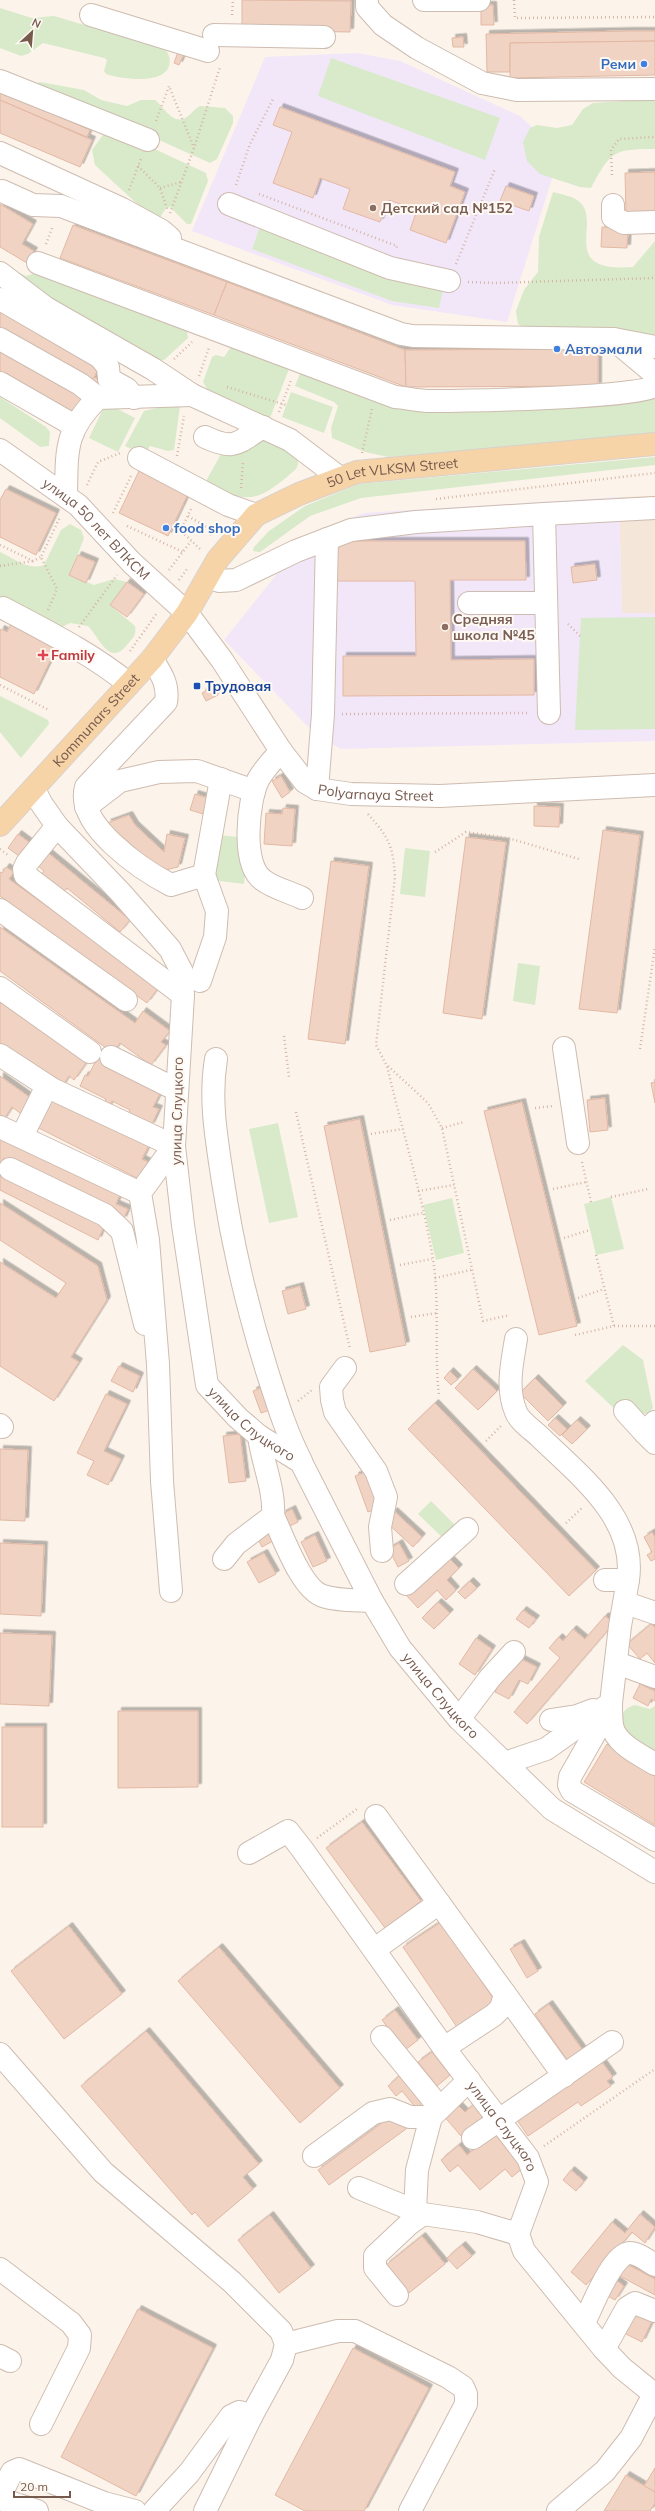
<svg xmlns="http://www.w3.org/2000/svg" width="655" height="2511" font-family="Mulish,sans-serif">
	<defs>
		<filter id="shadow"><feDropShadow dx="3.5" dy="-3.5" stdDeviation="0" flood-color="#0004"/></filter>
	</defs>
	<rect width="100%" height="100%" fill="#fcf4eb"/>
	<path fill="#f4e6d9" d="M655,496v117h-33l-3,-116z"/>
	<g fill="#f1e7f9">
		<path d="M357,53l43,8 120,55 40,37 -53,169 -115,-17 -200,-74 73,-174z"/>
		<path d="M619,497l3,116h33v128l-314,8 -25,-14 -92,-95 80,-100 16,-11 44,-16z"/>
	</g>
	<g fill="#d8eac9">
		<path d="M0,8l32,10 22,-2 111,33c4,5 6,10 4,17 -6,19 -48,13 -63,8l-2,-3 3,-11 -3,-2 -61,-15 -15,11 -7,2 -21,-8z"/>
		<path d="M331,58l169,60 -15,42 -167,-64z"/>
		<path d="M40,82l44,8 17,10 26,6 14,-6h14c8,6 18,25 30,18 6,-3 9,-9 15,-12l25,2 8,8v7l-16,36 -7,4 -175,-79z"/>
		<path d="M655,99v50c-42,0 -44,2 -64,39l-11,-1 -40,-13 -13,-13 -4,-19 7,-14 7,-3 20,3 15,-3 11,-16 10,-6z"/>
		<path d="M106,131l40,14 60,28 2,8 -17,43h-4l-17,-17 -4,1 -7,11 -12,-6 -52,-48 -3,-15z"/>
		<path d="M553,192c7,2 18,4 24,8 29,19 -23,73 56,67l22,-26v96l-21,-6h-104l-12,-7 -2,-13 8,-21 14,-18 1,-35z"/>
		<path d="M261,224l183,61 -5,23 -47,-7 -140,-52z"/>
		<path d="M17,272l9,4 13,-4 148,59 1,7 -24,22 -5,1 -104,-56z"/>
		<path d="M231,347l57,19 1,3 -19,49 -3,1 -58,-27 -6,-10 9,-25 4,-2 8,2z"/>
		<path d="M301,371l73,27 281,-3v40l-267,22 -23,-5 -33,-14 -1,-10 7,-22 -4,-4 -39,-16z"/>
		<path d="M291,392l42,15 -9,26 -42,-16z"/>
		<path d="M0,397l46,30 4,5 -1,14 -9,1 -40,-29z"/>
		<path d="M106,403l29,15 -17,34 -29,-14z"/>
		<path d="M174,404l6,2 -6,44 -6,1 -18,-5 -4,7 -4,1 -17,-8 19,-35z"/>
		<path d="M264,440l7,2 26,15 1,7 -2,5c-36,32 -49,38 -90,12l15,-27z"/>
		<path d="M655,457v8l-294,33 -51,18 -50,36 -7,-1 1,-4 15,-16 36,-25 54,-22z"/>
		<path d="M70,524l11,6 3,8 -14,37 24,10 20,-6 13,3 -17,23 25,21c2,9 -3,13 -8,19 -18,22 -27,-7 -39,-19l-18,-3 -8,4 -6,1 -56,-24v-52c13,6 29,19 44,13l17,-35z"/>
		<path d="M655,617v112l-80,1 6,-112z"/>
		<path d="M0,696l48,24 1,4 -28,34 -21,-26z"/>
		<path d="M218,835l30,3 -4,46 -32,-4z"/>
		<path d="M405,848l25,3 -5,46 -25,-3z"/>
		<path d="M518,963l22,3 -5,39 -22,-4z"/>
		<path d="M278,1123l20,94 -29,6 -20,-94z"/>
		<path d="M611,1197l13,52 -28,6 -12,-51z"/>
		<path d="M452,1198l12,55 -28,7 -13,-55z"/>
		<path d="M623,1345l20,15 10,48 -5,6 -30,-2 -33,-31z"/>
		<path d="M431,1501l27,27 -12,13 -28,-27z"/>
		<path d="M635,1705l15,4 5,-3v48l-32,-23c-2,-13 -3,-22 12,-26z"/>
	</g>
	<g fill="#f1d3c3" stroke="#e3b8a4" filter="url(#shadow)">
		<path d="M242,0l109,1 -1,31 -108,-2z"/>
		<path d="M481,5h12l1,20h-13z"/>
		<path d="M629,31h26v10l-145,2v29h-23l-1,-38z"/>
		<path d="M463,37l1,10h-11l-1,-9z"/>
		<path d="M655,41v34l-145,3v-35z"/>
		<path d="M178,52l6,2 -5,11 -5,-2z"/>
		<path d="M0,91l90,39 -3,7 -87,-37z"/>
		<path d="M0,100l92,40 -12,27 -80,-34z"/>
		<path d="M280,107l175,65 -5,14 15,6 -19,51 -36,-13 7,-20 -28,-10 -9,22 -37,-13 7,-20 -30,-11 -7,20 -40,-15 19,-51 -19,-7z"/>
		<path d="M655,172v41l-29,1 -1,-41z"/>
		<path d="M506,186l28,10 -5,15 -29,-10z"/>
		<path d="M0,204l33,20 -11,20 12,7 -7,12 -27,-16z"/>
		<path d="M73,225l154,57 -13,33 -154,-57z"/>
		<path d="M602,227l26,1 -1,20 -26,-1z"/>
		<path d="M227,282l178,68 1,37 -192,-72z"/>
		<path d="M0,310l100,56 -8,15 -92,-52z"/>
		<path d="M598,349v37l-192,1 -1,-37z"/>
		<path d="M0,351l84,47 -9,16 -75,-42z"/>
		<path d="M94,377l9,5 -5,9 -9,-5z"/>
		<path d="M139,471l49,23 -20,42 -49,-23z"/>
		<path d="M6,489l50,24 -20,42 -36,-18v-37z"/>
		<path d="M336,541h189l1,39h-76l1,80 83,-1v36l-191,1v-40h73l-1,-75h-78z"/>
		<path d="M78,555l17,7 -9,21 -17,-8z"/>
		<path d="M595,564l2,16 -24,3 -2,-16z"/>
		<path d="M127,582l17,12 -17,23 -17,-12z"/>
		<path d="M11,624l46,23 -23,47 -34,-17v-46l1,-2 6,3z"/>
		<path d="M213,687l5,8 -12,6 -4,-8z"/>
		<path d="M281,776l9,16 -8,6 -10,-17z"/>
		<path d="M195,794l13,4 -5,16 -13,-4z"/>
		<path d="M534,806l26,1 -1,20 -25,-1z"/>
		<path d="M283,808l12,1 -3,37 -28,-2 2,-31 16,1z"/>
		<path d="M129,815l6,10 29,27 3,-18 18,4 -7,29 -17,4 -54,-48z"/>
		<path d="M603,830l37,5 -23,178 -38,-4z"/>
		<path d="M18,834l15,11 -10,14 -15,-11z"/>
		<path d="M466,837l40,5 -24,177 -39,-6z"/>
		<path d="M46,851l84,69 -10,12 -53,-44 -4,5 -22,-18 3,-4 -8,-7z"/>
		<path d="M331,861l38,5 -24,178 -37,-5z"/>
		<path d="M6,867l8,5 -5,7 150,108 -12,16 -147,-107v-24l2,1z"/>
		<path d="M0,927l135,96 8,-12 27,20 -9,11 5,3 -15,20 -31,-22 -7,10 -113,-82z"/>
		<path d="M0,1001l86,62 -12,17 -5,-4 -8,12 -61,-44z"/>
		<path d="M98,1057l64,33 -9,17 6,2 -8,17 -23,-11 2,-5 -18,-9 -5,9 -5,-3 4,-8 -26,-13 5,-11 3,1z"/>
		<path d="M0,1076l35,25 -11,15 -12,-9 -10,15 -2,-2z"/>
		<path d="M655,1082v21l-4,-20z"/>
		<path d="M51,1096l98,49 -7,14 6,3 -9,17 -104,-53z"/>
		<path d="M605,1098l3,32 -18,2 -3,-32z"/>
		<path d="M522,1102l55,224 -38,9 -55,-224z"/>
		<path d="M360,1119l46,226 -36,7 -46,-226z"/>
		<path d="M0,1133l122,57 -6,14 12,5 -5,11 -12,-12 -107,-50 -4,9z"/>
		<path d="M0,1172l105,52 -7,16 -98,-50z"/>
		<path d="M0,1203l98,63 9,34 -36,57 8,5 -25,39 -54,-35v-104l56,36 10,-15 -66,-43z"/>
		<path d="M300,1286l6,23 -18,5 -6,-23z"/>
		<path d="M119,1366l21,10 -7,16 -22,-11z"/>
		<path d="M473,1369l24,22 -19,19 -23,-22z"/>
		<path d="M450,1371l8,8 -7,6 -7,-7z"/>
		<path d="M535,1378l28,28 -15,15 -28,-28z"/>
		<path d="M265,1386l8,23 -12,4 -8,-22z"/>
		<path d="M106,1394l21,10 -23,47 17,8 -13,26 -21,-10 7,-14 -17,-8z"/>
		<path d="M435,1403l161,167 -27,26 -161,-167z"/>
		<path d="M555,1418l12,11 -7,7 -12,-11z"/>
		<path d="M577,1420l10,9 -15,15 -10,-9z"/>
		<path d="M240,1434l6,47 -17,2 -6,-47z"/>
		<path d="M0,1449l28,1 -3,71 -25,-1z"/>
		<path d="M368,1471l13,36 -13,5 -13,-36z"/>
		<path d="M292,1509l6,13 -10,5 -6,-13z"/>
		<path d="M394,1511l28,26 -9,10 -28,-26z"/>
		<path d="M273,1526l7,11 -18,10 -6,-12z"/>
		<path d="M652,1532l3,5v22l-4,2 -4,-6 5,-3 -8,-15z"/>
		<path d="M315,1535l12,26 -14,6 -12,-25z"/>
		<path d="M0,1543l44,2 -3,71 -41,-2z"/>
		<path d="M399,1543l10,18 -11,6 -9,-18z"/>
		<path d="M264,1553l12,21 -17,9 -12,-21z"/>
		<path d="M447,1556l12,12 -12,12 9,10 -10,10 -9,-10 -19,18 -12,-13z"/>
		<path d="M470,1581l7,7 -12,11 -7,-7z"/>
		<path d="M438,1602l12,11 -16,16 -12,-11z"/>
		<path d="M523,1610l13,9 -7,9 -13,-9z"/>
		<path d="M605,1616l9,7 -87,101 -13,-12 46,-54 -11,-10 10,-11 4,4 10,-12 12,10z"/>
		<path d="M651,1624l4,3v36l-8,-10 -7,6 -13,-15z"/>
		<path d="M0,1633l52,2 -3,71 -49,-2z"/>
		<path d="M476,1638l16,11 -17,26 -16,-11z"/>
		<path d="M519,1658l18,9 -9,17 -9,-4 -10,19 -14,-7 14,-30z"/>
		<path d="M640,1684l15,7v10l-4,-2 -3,7 -15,-8z"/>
		<path d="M118,1711h80v76l-80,1z"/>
		<rect x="2" y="1727" width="41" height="100"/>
		<path d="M607,1744l48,29v52l-71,-43z"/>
		<path d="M362,1822l59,79 -36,27 -59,-80z"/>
		<path d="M441,1922l54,79 -38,26 -54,-80z"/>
		<path d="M69,1926l53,68 -58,45 -53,-68z"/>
		<path d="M521,1943l17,28 -11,7 -17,-29z"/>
		<path d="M219,1947l121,141 -40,35 -122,-142z"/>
		<path d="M549,2004l36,49 -15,11 -35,-50z"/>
		<path d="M395,2010l23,30 -13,10 -23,-30z"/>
		<path d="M146,2031l113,133 -16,13 10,12 -45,38 -13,-15 -3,3 -111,-129z"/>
		<path d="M432,2052l18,23 -13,11 -19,-24z"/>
		<path d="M602,2062l11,15 -6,4 4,5 -30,20 -3,-4 -50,34 -11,-16z"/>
		<path d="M400,2075l27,24 -11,9 -14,-17 -6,5 -8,-10z"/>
		<path d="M456,2103l9,9 9,-8 10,12 -23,20 -19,-22z"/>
		<path d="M394,2114l12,15 -77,56 -11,-15z"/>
		<path d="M495,2132l29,35 -12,10 -7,-8 -25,21 -22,-25 -8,7 -9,-12 18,-15 8,10z"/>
		<path d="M571,2170l13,11 -8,10 -13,-11z"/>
		<path d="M640,2214l15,13 -10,16 -13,-11 -46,53 -15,-13 41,-50 13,11z"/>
		<path d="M270,2215l41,53 -32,25 -41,-53z"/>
		<path d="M422,2236l23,28 -36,29 -23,-28z"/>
		<path d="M462,2245l10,11 -15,13 -10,-11z"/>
		<path d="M625,2263l30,16v16l-37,-20z"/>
		<path d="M616,2280l8,6 -9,14 -9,-5z"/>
		<path d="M637,2308l17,9 -12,25 -18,-9z"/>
		<path d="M138,2309l75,39 -77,148 -75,-39z"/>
		<path d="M353,2348l76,40 -65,123h-59l-30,-16z"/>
		<path d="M655,2468v24l-11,-6z"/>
		<path d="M626,2475l29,17v11l-5,8h-46z"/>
	</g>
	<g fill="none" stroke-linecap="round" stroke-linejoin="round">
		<defs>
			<g id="minor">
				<path d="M367,0v7l16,18 34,23 65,35 35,7 138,-1"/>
				<path d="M424,0h55"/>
				<path d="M91,15l117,36"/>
				<path d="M214,35l110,2"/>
				<path d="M0,81l148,59"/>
				<path d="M0,153l122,56 40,22 8,7"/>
				<path d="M2,191l31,14 28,1 340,128 12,2 200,3 42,35"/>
				<path d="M229,204l161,64 59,13"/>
				<path d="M613,205v12l11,6 31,-1"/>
				<path d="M38,263l357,134c12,1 24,4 36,4 31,0 207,-3 224,-15"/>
				<path d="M0,273l46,35 107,61 39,26 98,45 50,38"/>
				<path d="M0,299l100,58 8,10 1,12 18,10 7,9"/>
				<path d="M0,339l80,45 18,14"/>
				<path d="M614,339l41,8"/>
				<path d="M0,383l75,43"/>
				<path d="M205,437c30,14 32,6 58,-10"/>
				<path id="s1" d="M0,450l78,55 54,58 55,50 35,47 59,91 24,31 12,7 34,5 89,2 215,-11"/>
				<path d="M139,458l89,47 28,10"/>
				<path d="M66,496c1,-45 -2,-65 32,-98l94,-3"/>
				<path d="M544,514l111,-6"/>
				<path d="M208,577l11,4 17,-1 60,-29 55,-21 65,-8 128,-8 5,199"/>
				<path d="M469,603h77"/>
				<path d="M3,608c43,23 88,45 126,76"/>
				<path d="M152,659c9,14 17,26 14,43l-80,85c-11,38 56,83 85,98l33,-10 13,36 -2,26 -15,44"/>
				<path d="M281,751c-8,9 -17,18 -23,29 -10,21 -17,85 5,100 10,8 27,12 39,18"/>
				<path id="s2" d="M34,789l7,14 16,23 64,67 49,56 12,23 1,23 -9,151 9,79 24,160 31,33 21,18 42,26 71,139 28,47 59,71 93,90 103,63"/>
				<path d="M317,789l6,-75 4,-175"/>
				<path d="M86,807l34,-26 39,-9 38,-1 57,20"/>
				<path d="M57,826l-30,37 -3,6 1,6 158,120"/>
				<path d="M204,875l17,-96"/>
				<path d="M0,910l126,90"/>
				<path d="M0,988l90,64"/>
				<path d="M564,1048l14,95"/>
				<path d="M0,1055l52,34 122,57 -34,47 8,47 10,124 4,117 9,110"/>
				<path d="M111,1057l66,33"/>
				<path d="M216,1059c-7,42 1,82 7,123 10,66 24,125 44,189 10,31 19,61 34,90"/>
				<path d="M0,1127l140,66"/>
				<path d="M22,1136l25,-50"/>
				<path d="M10,1169l95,46 17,16 23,93"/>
				<path d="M516,1339c-4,24 -10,50 0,73 3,9 18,19 25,26 39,38 96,81 87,142h-23"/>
				<path d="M345,1368l-14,19 1,13 3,12 41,59 10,26 -6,30 2,24"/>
				<path d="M625,1411l20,22"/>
				<path d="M655,1422l-10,11 10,10"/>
				<path d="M0,1425l2,2"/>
				<path d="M273,1516c10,20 28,73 50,80 15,5 33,4 49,5"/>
				<path d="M224,1559l12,-15 37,-28c2,-27 -11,-54 -14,-80"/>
				<path d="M406,1584l61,-55"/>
				<path d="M626,1603l29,10"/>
				<path d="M617,1663l38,14"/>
				<path d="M611,1703c0,7 0,15 1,22 3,19 29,30 43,39"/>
				<path d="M608,1710l-38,67 -1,8 3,6 83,49"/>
				<path d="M459,1719l31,-41 24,-26"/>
				<path d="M551,1720l26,-4 16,-6"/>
				<path d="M505,1763l41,-14 65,-46 9,-77 8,-46"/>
				<path d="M376,1816l129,178 -4,14 -7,7 -50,33"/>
				<path id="s3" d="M249,1853l39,-22 14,18 142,199 84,110 9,24 -19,52 6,17 80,98 18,19 32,26 -23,44 -26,33 -47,40"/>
				<path d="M375,1949l64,-46"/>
				<path d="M505,1994l59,82"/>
				<path d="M382,2037l58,71"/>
				<path d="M0,2054l103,118 129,110 49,49 5,13 -4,16 -30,55 -47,96"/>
				<path d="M473,2138l139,-96"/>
				<path d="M314,2156l59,-43 17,-4 20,8h21l38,-37"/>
				<path d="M359,2188l64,26 54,8 41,12"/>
				<path d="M415,2211l2,-41 14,-53"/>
				<path d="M0,2269l71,54 9,12 -1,13 -38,76"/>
				<path d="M397,2295l-22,-27v-12l34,-32 14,-10"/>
				<path d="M584,2323c7,-14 29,-71 46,-70 8,0 18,8 25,12"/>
				<path d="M286,2344l52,-13h17l93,46 15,10 3,7v10l-56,107"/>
				<path d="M604,2349l23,-41 8,-5 20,8"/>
				<path d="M0,2356l10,5"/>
				<path d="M0,2496l12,-24 7,-3 85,34 31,8"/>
				<path d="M0,2499l37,12"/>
				<path d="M154,2511l35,-38 42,-57 8,-4 13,3"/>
			</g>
			<g id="major">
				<path id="s4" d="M0,825l152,-166 35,-46 31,-54 38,-44 43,-21 58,-22 298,-28"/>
			</g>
		</defs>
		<use href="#minor" stroke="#cebcb0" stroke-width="24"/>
		<use href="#major" stroke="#d9d1cd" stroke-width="24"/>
		<g stroke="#d6b6a6" stroke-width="2.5" stroke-dasharray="1 3" stroke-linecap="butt">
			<path d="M514,0l1,18 140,-1"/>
			<path d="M232,15l1,-15"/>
			<path d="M156,121l13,-35 25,62"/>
			<path d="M138,166l22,22 8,23"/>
			<path d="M612,175l-1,-25 8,-11 36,-2"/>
			<path d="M236,185l14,-41 23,-45"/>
			<path d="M160,188l21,-6"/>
			<path d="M129,190l12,-31"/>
			<path d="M259,194l138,52 -1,3"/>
			<path d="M170,213l24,-65 26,-81"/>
			<path d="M46,244l7,-18"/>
			<path d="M456,264l39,-95"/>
			<path d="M468,282l25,1 162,-5"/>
			<path d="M174,359l18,-17"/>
			<path d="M199,376l10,-28"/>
			<path d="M227,387l59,18"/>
			<path d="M279,412l12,-32"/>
			<path d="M362,453l10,-44"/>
			<path d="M177,456l7,-40"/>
			<path d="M87,485l11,-23 22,-9"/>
			<path d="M241,488l2,-27"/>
			<path d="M436,499l219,-26"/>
			<path d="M191,509l-8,17v7l17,16"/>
			<path d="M113,513l18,-37"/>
			<path d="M188,516l25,15"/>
			<path d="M127,526l56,26"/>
			<path d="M210,535l7,-12"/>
			<path d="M0,545l33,16 8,-4"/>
			<path d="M0,566l33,-5"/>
			<path d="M169,570l22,-29"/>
			<path d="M179,580l8,-11"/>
			<path d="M48,610l9,-21 -16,-32 19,-40"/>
			<path d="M568,624l12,12"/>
			<path d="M79,627l38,-52"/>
			<path d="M130,651l27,-38"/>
			<path d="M0,685l49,25"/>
			<path d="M342,714l187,-1"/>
			<path d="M368,814c21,24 25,31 27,63l-19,168 11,21c15,64 35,128 46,193 7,46 1,91 6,137"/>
			<path d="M0,849l9,7"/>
			<path d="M435,852l31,-20 42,6 71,21"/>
			<path d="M284,1036l5,41"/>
			<path d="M640,1049l15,-102"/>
			<path d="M388,1066l40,37 14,25 41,193 27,-6"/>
			<path d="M535,1108l18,-2"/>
			<path d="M296,1112l54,237"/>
			<path d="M442,1128l22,-6"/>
			<path d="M371,1134l31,-5"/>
			<path d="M582,1162l9,40"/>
			<path d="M553,1189l33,-7"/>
			<path d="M418,1191l36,-6"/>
			<path d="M611,1197l37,-8"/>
			<path d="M390,1220l33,-7"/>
			<path d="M564,1238l26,-8"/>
			<path d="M596,1255l18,71"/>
			<path d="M400,1265l32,-6"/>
			<path d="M435,1278l36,-8"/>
			<path d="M578,1298l26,-9"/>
			<path d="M411,1317l26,-4"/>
			<path d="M575,1335l39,-9h41"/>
			<path d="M298,1401l14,-11"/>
			<path d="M486,1441l15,-15"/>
			<path d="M566,1523l17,-16"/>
			<path d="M317,1838l40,-29"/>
			<path d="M544,2146l111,-77"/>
		</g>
		<use href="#minor" stroke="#fff" stroke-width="22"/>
		<use href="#major" stroke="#f7d4a7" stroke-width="22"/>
	</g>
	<g fill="#3f7fe0" stroke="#fef9f2" stroke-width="1.5">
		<circle cx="644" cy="64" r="4"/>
		<circle cx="557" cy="349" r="4"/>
		<circle cx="166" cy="528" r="4"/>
	</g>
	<g fill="#8d6e63" stroke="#fef9f2" stroke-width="1.5">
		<circle cx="373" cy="208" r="4"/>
		<circle cx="445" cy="627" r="4"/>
	</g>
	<path fill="#e0444e" stroke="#fef9f2" stroke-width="1.5" d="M41 649h4v4h4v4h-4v4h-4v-4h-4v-4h4z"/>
	<rect fill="#1a4fb4" stroke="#fef9f2" stroke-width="1.5" x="193" y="682" width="8" height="8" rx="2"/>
	<g text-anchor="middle" stroke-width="4" stroke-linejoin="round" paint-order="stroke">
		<g font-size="14" font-weight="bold" fill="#366cbe" stroke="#fef9f2" text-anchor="start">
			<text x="636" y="69" text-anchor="end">Реми</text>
			<text x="565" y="354">Автоэмали</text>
			<text x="174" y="533">food shop</text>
		</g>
		<g font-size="14" font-weight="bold" fill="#785e54" stroke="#fef9f2" text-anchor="start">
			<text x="381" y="213">Детский сад №152</text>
			<text x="453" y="624">Средняя<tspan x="453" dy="16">школа №45</tspan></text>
		</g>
		<g font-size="14" fill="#775a4e" stroke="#fef9f2">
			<text dy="5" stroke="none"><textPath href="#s4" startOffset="548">50 Let VLKSM Street</textPath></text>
			<text dy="5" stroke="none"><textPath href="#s1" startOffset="125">улица 50 лет ВЛКСМ</textPath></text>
			<text dy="5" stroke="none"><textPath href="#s4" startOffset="142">Kommunars Street</textPath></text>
			<text dy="5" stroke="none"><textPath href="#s1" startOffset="528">Polyarnaya Street</textPath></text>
			<text transform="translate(177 1111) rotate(-89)" y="5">улица Слуцкого</text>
			<text dy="5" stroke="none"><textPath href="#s2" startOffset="712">улица Слуцкого</textPath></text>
			<text dy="5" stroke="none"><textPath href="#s2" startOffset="1048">улица Слуцкого</textPath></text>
			<text dy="5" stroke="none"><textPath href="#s3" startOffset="410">улица Слуцкого</textPath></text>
		</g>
		<g font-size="14" font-weight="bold" fill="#be3a42" stroke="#fef9f2" text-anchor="start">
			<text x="51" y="660">Family</text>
		</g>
		<g font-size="14" font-weight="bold" fill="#164399" stroke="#fef9f2" text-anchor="start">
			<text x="205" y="691">Трудовая</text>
		</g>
	</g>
	<g transform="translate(32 32) rotate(26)" stroke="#fef9f2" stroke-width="3" paint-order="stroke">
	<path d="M0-3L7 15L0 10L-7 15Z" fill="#775a4e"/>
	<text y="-6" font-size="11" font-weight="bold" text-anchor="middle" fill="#775a4e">N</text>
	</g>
	<path d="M14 2491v6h56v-6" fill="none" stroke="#775a4e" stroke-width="2"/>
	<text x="20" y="2491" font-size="12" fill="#775a4e" stroke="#fef9f2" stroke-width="3" paint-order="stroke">20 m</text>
</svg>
